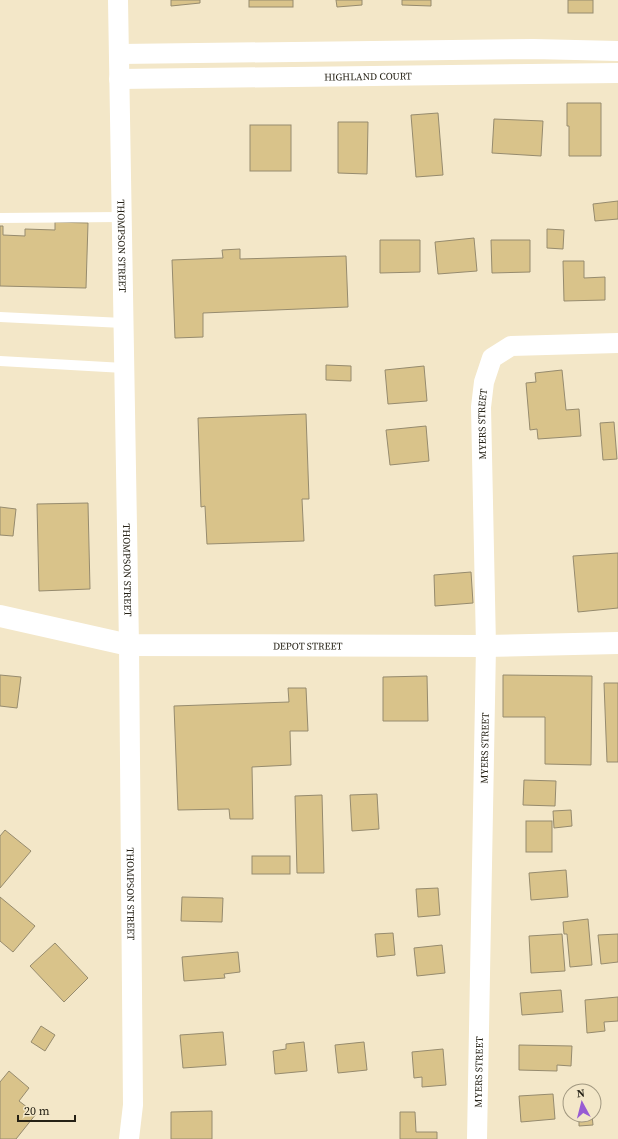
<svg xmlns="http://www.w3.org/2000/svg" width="618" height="1139" font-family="'Source Serif 4',serif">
	<rect width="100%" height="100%" fill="#f3e7c8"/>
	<g fill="#d9c38a" stroke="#968b6e">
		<path d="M171,0h29v3l-29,3z"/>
		<rect x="249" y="0" width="44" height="7"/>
		<path d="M336,0h26v5l-25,2z"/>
		<path d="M402,0h29v6l-29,-1z"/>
		<rect x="568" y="0" width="25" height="13"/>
		<path d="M567,103h34v53h-32v-30h-2z"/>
		<path d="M438,113l5,62 -27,2 -5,-62z"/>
		<path d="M494,119l49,2 -2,35 -49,-3z"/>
		<path d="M338,122h30l-1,52 -29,-1z"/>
		<rect x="250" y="125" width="41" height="46"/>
		<path d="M618,201v18l-23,2 -2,-17z"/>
		<path d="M55,222l33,1 -2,65 -86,-2v-60h3v9l22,1v-7l30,1z"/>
		<path d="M547,229l17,1 -1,19 -16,-1z"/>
		<path d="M474,238l3,33 -39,3 -3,-32z"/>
		<path d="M380,240h40v32l-40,1z"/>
		<path d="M491,240h39v32l-38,1z"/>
		<path d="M240,249v10l106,-3 2,51 -145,6v24l-28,1 -3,-78 51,-2 -1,-8z"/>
		<path d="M563,261h21v17l21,-1v23l-41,1z"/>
		<path d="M326,365l25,1v15l-25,-1z"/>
		<path d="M424,366l3,35 -39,3 -3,-34z"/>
		<path d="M562,370l4,40 13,-1 2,27 -43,3 -1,-10 -7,1 -4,-47 10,-1 -1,-9z"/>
		<path d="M306,414l3,85h-7l2,42 -97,3 -2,-38 -4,1 -3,-89z"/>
		<path d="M614,422l3,37 -14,1 -3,-37z"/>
		<path d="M426,426l3,35 -39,4 -4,-35z"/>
		<path d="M88,503l2,86 -51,2 -2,-87z"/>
		<path d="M0,507l16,2 -3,27 -13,-1z"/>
		<path d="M618,553v55l-40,4 -5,-56z"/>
		<path d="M471,572l2,31 -38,3 -1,-31z"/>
		<path d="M0,675l21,2 -4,31 -17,-2z"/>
		<path d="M503,675l89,1 -1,89 -46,-1v-47h-42z"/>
		<path d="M427,676l1,45h-45v-44z"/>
		<path d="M604,683h14v79h-11z"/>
		<path d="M288,688h18l2,43h-18l1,34 -39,2 1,52h-23l-1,-10 -51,1 -4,-104 115,-4z"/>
		<path d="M524,780l32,1 -1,25 -32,-1z"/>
		<path d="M377,794l2,35 -27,2 -2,-36z"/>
		<path d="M322,795l2,78h-27l-2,-77z"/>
		<path d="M571,810l1,16 -18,2 -1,-17z"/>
		<rect x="526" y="821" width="26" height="31"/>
		<path d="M5,830l26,21 -31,37v-52z"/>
		<rect x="252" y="856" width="38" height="18"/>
		<path d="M566,870l2,27 -37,3 -2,-27z"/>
		<path d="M438,888l2,27 -22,2 -2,-28z"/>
		<path d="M0,897l35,29 -22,26 -13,-11z"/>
		<path d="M182,897l41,1 -1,24 -41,-1z"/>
		<path d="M588,919l4,46 -22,2 -3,-33h-3l-1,-12z"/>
		<path d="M393,933l2,22 -18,2 -2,-23z"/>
		<path d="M562,934l3,37 -34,2 -2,-37z"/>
		<path d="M618,934v28l-17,2 -3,-29z"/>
		<path d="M55,943l33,35 -24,24 -34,-36z"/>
		<path d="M442,945l3,28 -28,3 -3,-28z"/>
		<path d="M238,952l2,20 -16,2 1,4 -41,3 -2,-24z"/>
		<path d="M561,990l2,22 -41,3 -2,-22z"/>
		<path d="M618,997v24l-14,1 1,9 -18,2 -2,-33z"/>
		<path d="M41,1026l14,9 -10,16 -14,-9z"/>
		<path d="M223,1032l3,33 -43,3 -3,-33z"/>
		<path d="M304,1042l3,29 -32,3 -2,-23 13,-2v-5z"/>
		<path d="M364,1042l3,28 -29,3 -3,-28z"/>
		<path d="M519,1045l53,1 -1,20 -14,-1v6l-38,-1z"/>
		<path d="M443,1049l3,36 -24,2v-10l-8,1 -2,-26z"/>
		<path d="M9,1071l20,17 -10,13 17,13 -20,25h-16v-57z"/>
		<path d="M590,1088l1,3h-21l-1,16 -1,-17z"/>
		<path d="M553,1094l2,25 -34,3 -2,-26z"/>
		<path d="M212,1111v28h-41v-27z"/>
		<path d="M400,1112h15l1,20h21v7h-37z"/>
		<path d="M579,1115h13l1,10 -14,1z"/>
	</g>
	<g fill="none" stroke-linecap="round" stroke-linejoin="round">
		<g stroke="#fff" stroke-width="10">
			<path d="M0,218l121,-1"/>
			<path d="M0,317l123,6"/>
			<path d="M0,361l124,7"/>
		</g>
		<g stroke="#fff" stroke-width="20">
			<path id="s1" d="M118,0l11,645 4,460 -4,34"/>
			<path d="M120,54l413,-5 85,2"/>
			<path id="s2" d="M119,79l499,-6"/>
			<path id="s3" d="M477,1139l9,-493 -5,-239 3,-25 8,-24 19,-12 107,-3"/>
		</g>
		<path stroke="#fff" stroke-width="22" id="s4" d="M0,616l129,29 357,1 132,-3"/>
	</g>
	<g text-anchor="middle" stroke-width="3" stroke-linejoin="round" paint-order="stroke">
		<g font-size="10" fill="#252115" stroke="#f3e7c8">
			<text dy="4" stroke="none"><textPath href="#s2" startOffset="249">HIGHLAND COURT</textPath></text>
			<text dy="4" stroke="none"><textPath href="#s1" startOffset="246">THOMPSON STREET</textPath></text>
			<text dy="4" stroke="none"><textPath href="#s3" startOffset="715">MYERS STREET</textPath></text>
			<text dy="4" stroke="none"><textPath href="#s1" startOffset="570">THOMPSON STREET</textPath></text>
			<text dy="4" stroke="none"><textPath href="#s4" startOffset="311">DEPOT STREET</textPath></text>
			<text dy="4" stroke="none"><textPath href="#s3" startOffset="391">MYERS STREET</textPath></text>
			<text dy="4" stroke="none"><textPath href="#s1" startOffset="894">THOMPSON STREET</textPath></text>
			<text dy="4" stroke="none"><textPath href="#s3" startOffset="67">MYERS STREET</textPath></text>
		</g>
	</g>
	<g transform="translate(582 1103) rotate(353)"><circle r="19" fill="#f3e7c8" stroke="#a19880"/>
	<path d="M0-3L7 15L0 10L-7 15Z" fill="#985cd3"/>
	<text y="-6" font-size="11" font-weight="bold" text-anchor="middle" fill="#252115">N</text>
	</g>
	<path d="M18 1115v6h57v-6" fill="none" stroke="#252115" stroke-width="2"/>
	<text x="24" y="1115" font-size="12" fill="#252115" stroke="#f3e7c8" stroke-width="3" paint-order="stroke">20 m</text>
</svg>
